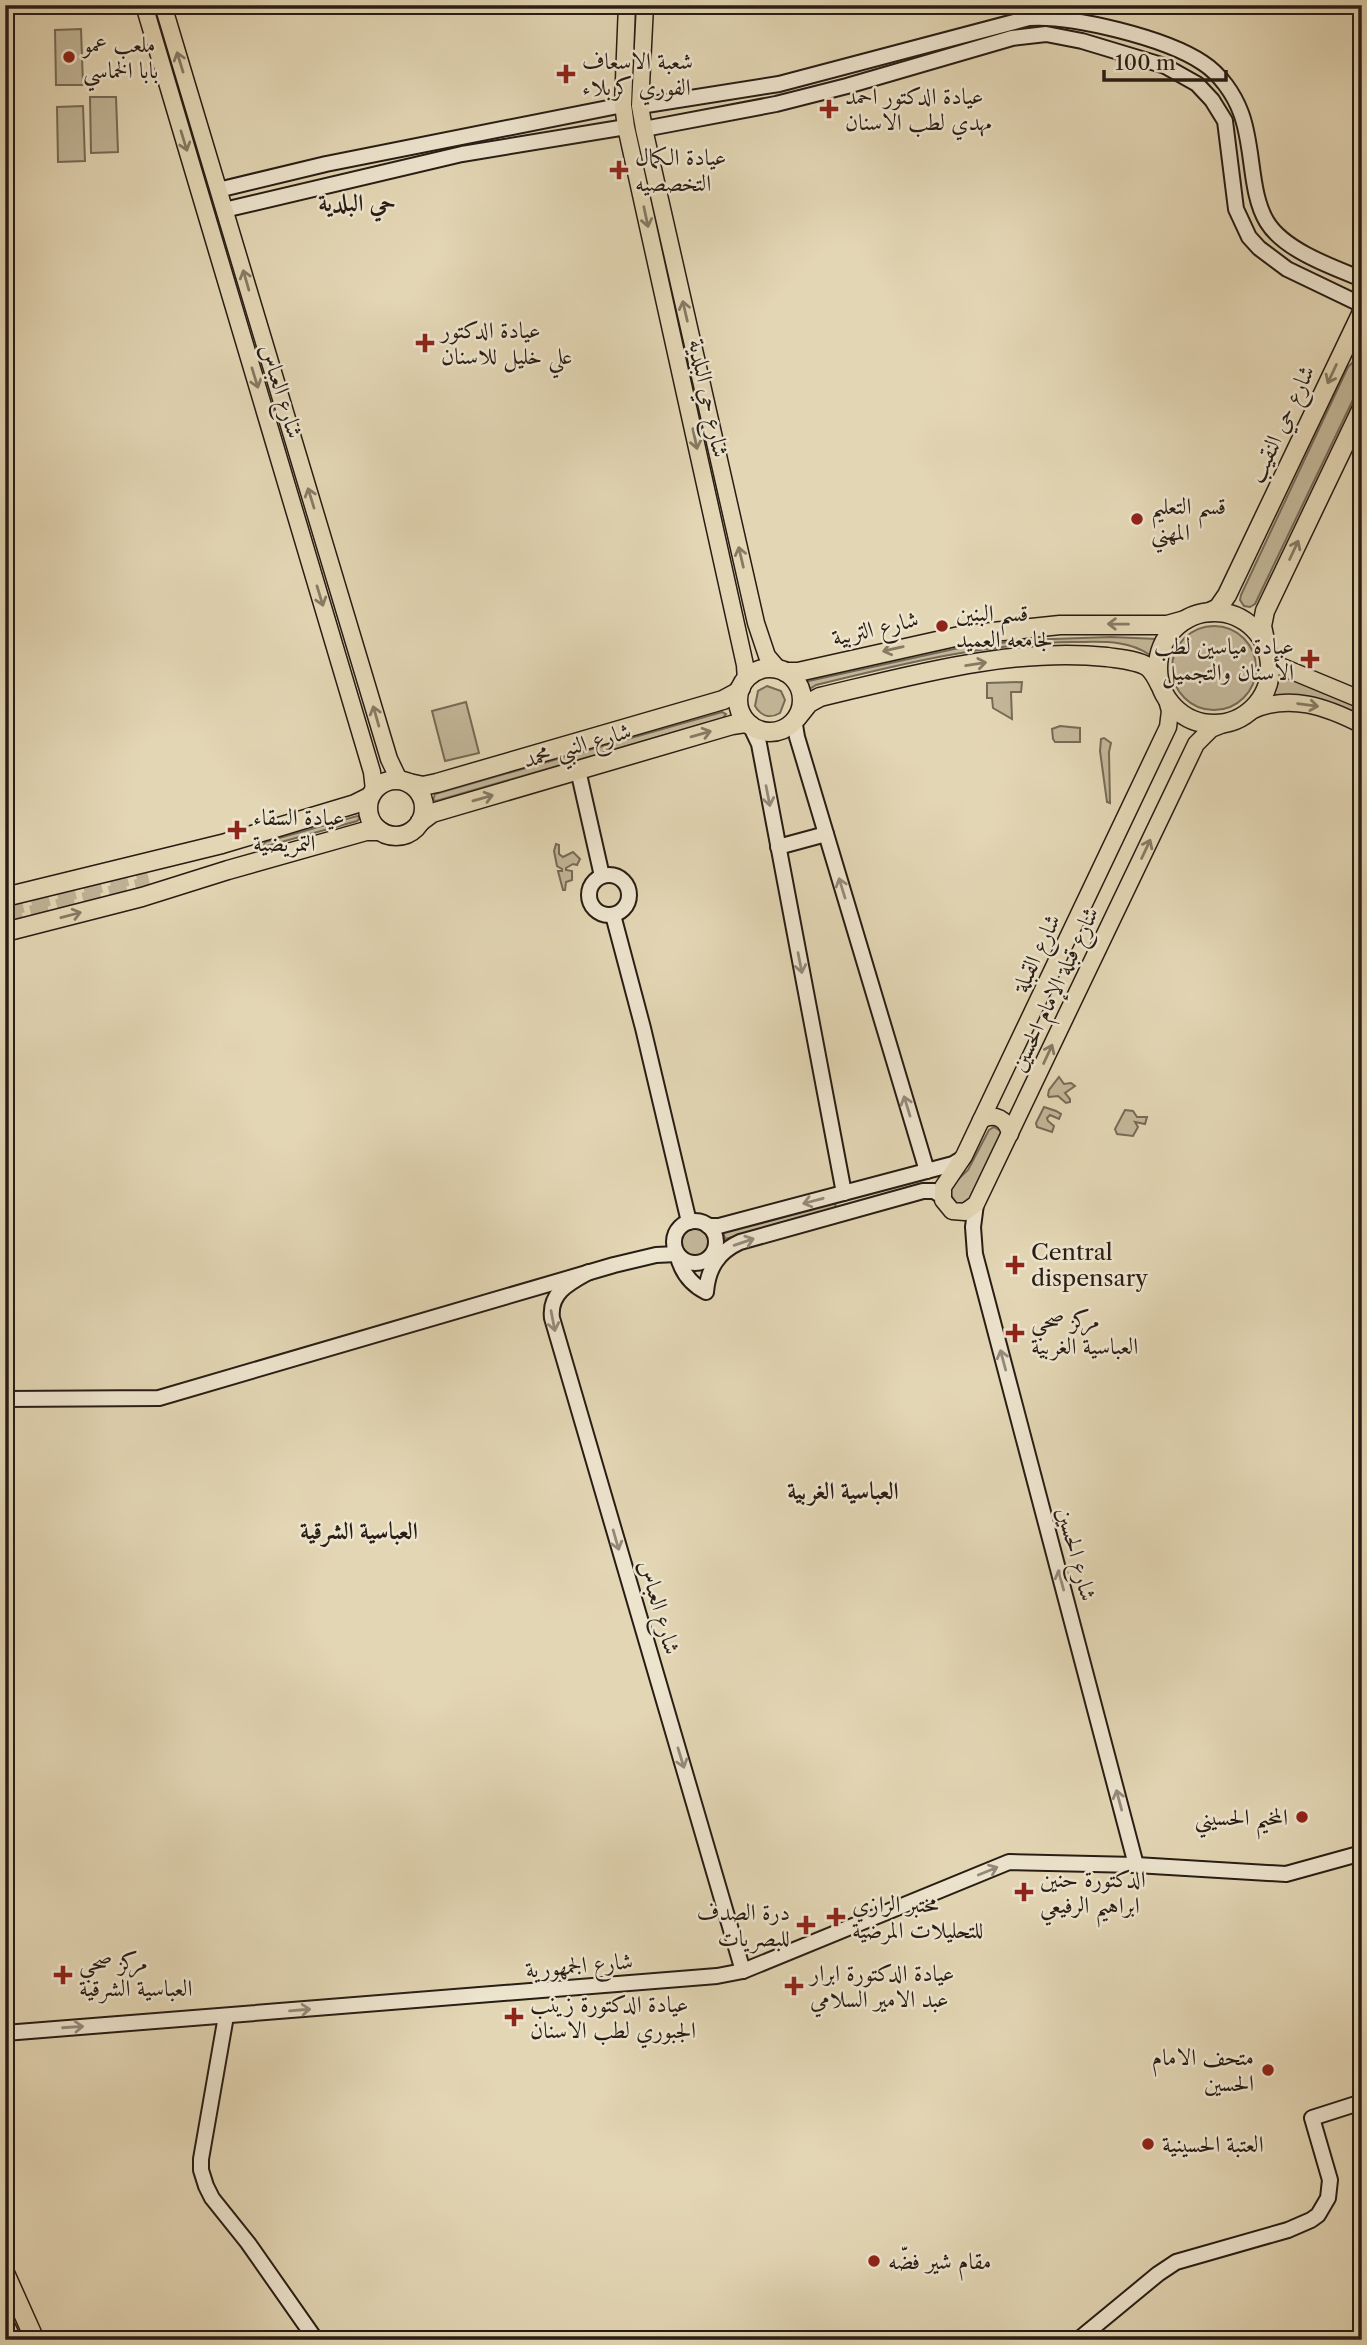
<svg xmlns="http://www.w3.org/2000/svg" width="1367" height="2345" font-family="'Libre Caslon Text',Amiri,serif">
	<rect width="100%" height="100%" fill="#e3d6b4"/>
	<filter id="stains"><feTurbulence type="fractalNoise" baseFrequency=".00286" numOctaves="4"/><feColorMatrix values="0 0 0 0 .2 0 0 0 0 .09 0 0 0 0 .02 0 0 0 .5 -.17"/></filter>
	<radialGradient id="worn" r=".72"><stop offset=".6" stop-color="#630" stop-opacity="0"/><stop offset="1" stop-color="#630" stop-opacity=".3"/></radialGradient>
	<g fill="#c3b799" stroke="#766a56" stroke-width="2">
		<path d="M81,29l2,56h-27l-1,-55z"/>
		<path d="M90,97h26l2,55 -27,1z"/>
		<path d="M83,106l2,55 -27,1 -1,-55z"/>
		<path d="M1361,361l1,20 -107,223 -5,3 -6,-1 -4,-6 1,-5 107,-228 5,-5z"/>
		<circle cx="1214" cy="668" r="42"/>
		<path d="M1111,637l46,2 -7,16c-23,-16 -49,-13 -77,-13 -87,1 -172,22 -257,43l-8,5 -4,-8 150,-33 70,-9z"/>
		<path d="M1278,671l76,33 1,6 -3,2 -81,-15 7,-14z"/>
		<path d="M1022,682l-1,10h-10l1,27 -19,-11 -1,-10h-5v-15z"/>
		<path d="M767,686l14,5 4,9 -5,13c-10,6 -19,3 -25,-7l3,-15z"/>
		<path d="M466,702l13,51 -34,8 -13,-50z"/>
		<path d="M722,712l4,2 -3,4 -287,83 -3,-1 2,-6z"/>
		<path d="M1060,726l20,2v14h-25l-2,-3 -1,-10z"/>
		<path d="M1104,738l7,5 -2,9 1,51 -3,-1 -7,-51 1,-12z"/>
		<path d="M357,816l3,2 -3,3 -90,25 -3,-1 1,-3z"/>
		<path d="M556,844l3,1v9l4,3 10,-5 7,7 -3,6 -4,-1 -7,4v2l6,1v9l-6,2 -1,8h-2l-5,-19h4v-2l-5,-3 -3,-15z"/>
		<path d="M1059,1077l5,7 7,-1 4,3 -10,7 5,6v3l-4,1 -8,-7 -9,1 -1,-2 1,-5z"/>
		<path d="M1044,1107l12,4 5,3 -2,5 -9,-4 -3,3 1,3 6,5 -2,6 -15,-5 -1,-4z"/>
		<path d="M1125,1110l8,1 4,6h10l-2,7 -10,-2 3,5 -5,9 -16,-2 -2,-5z"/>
		<path d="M994,1127l8,5 -32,68 -7,3 -6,1 -7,-10 2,-9 16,-15 21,-40z"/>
		<path d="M835,1202l1,7 -111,30 -2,-7z"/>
		<circle cx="695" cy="1243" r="15"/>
	</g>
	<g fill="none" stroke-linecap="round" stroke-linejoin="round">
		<g stroke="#beb194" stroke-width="18" stroke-dasharray="18 9" stroke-linecap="butt">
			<path d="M5,908l142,-36"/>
			<path d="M5,921l145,-36"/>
		</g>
		<defs>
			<g id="secondary">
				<path d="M640,106l139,-22 250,-66c43,-3 137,20 174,45 17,11 31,31 38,50 13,34 8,79 26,109 17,28 65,45 95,57"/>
				<path d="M644,129l132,-25 71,-18 165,-48 34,-4 36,7 83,25 32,18 15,16 13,21 11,88 13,28 10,11 28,21 75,36"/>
				<path d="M218,190l108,-26 297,-59"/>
				<path d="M224,210l238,-56 164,-27"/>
				<path d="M797,718l-2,7 2,12 130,434"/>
				<path d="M750,725l9,19 85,449"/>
				<path d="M578,770l24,106"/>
				<path d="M778,847l48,-13"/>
				<circle cx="609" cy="895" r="20"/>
				<path d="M613,915l30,113 46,194"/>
				<path d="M976,1204l-3,23 2,27 161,611"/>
				<circle cx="695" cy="1242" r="21"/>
				<path d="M708,1226h11l234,-62 10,-6"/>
				<path d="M677,1254c4,17 13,30 29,38 2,-24 12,-40 34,-50l183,-51h11l8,5"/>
				<path d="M589,1272c-20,11 -40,21 -37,46l191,653"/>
				<path d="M5,1399l154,-1 455,-133 42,-10 21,-1"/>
				<path d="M226,2016l-25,143v11l5,16 6,12 36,45 68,97"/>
				<path d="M5,2033l712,-57 26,-5 266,-109 127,3 150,9 76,-21"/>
				<path d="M1078,2340l80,-66 18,-12 112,-32 23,-10 7,-5 10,-17 2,-18 -18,-62 50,-16"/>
			</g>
			<g id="primary">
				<path d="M144,5l228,767 2,18"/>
				<path d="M163,5l226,754 10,21"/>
				<path d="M627,5l-4,100 3,22 119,538 1,15"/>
				<path d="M645,5l-5,101 4,23 112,494 11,33 11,13"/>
				<path d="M1269,659l11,7 82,34"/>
				<path d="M1167,700l3,11 -2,16 -204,429 -21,31v13l9,11 13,1 11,-8 220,-460 15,-15 15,-6"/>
				<path d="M1251,711c38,-18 76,-4 111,14"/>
				<path d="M981,1120c14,-8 26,-1 29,14"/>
			</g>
			<g id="highway">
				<circle cx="1214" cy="668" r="56"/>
				<path d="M1210,612l8,-4 9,-13 135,-283"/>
				<path d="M1266,645l-4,-19 3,-15 97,-203"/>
				<circle cx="770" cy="700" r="32"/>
				<path d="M785,672h13l166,-37 96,-10h107l18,-5"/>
				<path d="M797,718l12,-15 11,-6c93,-22 191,-50 287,-40 12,2 30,3 41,10 6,5 9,12 12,18"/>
				<circle cx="396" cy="808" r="28"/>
				<path d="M409,783l14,3 14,-3 286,-83 13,-7 5,-5"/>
				<path d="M420,822l12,-9 300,-88 13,-2 5,2"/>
				<path d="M5,897l217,-53 133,-40 14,-7"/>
				<path d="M5,932l137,-35 86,-27 138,-39h14"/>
				<path d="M5,2273l30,67"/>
				<path d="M5,2325l7,15"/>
			</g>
		</defs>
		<use href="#secondary" stroke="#281d14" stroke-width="18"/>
		<use href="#primary" stroke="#281d14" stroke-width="19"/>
		<use href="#highway" stroke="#281d14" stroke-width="21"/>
		<use href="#secondary" stroke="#ede4ce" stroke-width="14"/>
		<use href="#primary" stroke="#e3d6b4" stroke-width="16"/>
		<use href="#highway" stroke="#e3d6b4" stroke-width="18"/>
	</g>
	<defs><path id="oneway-shaft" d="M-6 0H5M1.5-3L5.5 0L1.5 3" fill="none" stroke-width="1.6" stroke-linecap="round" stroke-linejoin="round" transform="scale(1.75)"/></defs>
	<g stroke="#867a64">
		<use href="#oneway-shaft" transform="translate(180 62) rotate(-107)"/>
		<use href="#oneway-shaft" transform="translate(184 141) rotate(73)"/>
		<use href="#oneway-shaft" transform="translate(646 217) rotate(78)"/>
		<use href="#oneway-shaft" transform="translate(246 280) rotate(-106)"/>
		<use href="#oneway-shaft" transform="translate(685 311) rotate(-103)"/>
		<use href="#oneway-shaft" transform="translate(1332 374) rotate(115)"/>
		<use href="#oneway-shaft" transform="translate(255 378) rotate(73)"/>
		<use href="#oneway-shaft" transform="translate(695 439) rotate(78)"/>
		<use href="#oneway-shaft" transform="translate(311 498) rotate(-107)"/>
		<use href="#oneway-shaft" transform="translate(1294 550) rotate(-65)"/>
		<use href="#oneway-shaft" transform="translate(741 557) rotate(-103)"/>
		<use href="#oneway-shaft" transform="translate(320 596) rotate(73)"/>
		<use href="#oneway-shaft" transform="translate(1118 624) rotate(-179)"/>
		<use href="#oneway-shaft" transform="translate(893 649) rotate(167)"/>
		<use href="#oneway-shaft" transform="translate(976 664) rotate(-9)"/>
		<use href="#oneway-shaft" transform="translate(1308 705) rotate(8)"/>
		<use href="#oneway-shaft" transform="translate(376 716) rotate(-106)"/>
		<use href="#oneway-shaft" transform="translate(701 734) rotate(-16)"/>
		<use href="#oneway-shaft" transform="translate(483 798) rotate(-16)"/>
		<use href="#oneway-shaft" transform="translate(1146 849) rotate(-65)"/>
		<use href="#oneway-shaft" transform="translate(71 915) rotate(-15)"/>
		<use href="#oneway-shaft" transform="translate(1048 1054) rotate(-65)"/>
	</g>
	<g stroke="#948a7a">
		<use href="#oneway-shaft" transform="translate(768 796) rotate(79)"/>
		<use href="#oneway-shaft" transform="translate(842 888) rotate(-107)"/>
		<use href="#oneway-shaft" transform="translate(800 963) rotate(79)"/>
		<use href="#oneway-shaft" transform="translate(907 1106) rotate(-107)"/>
		<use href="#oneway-shaft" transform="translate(813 1201) rotate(165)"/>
		<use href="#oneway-shaft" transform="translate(744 1242) rotate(-19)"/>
		<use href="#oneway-shaft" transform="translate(553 1321) rotate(79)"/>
		<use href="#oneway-shaft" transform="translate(1003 1360) rotate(-105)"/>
		<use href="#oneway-shaft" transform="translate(616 1540) rotate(74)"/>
		<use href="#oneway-shaft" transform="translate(1061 1580) rotate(-105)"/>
		<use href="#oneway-shaft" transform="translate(681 1758) rotate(73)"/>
		<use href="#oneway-shaft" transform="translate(1119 1800) rotate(-105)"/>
		<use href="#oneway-shaft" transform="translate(988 1871) rotate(-22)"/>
		<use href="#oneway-shaft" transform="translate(300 2010) rotate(-5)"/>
		<use href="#oneway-shaft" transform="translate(73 2027) rotate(-4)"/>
	</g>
	<g fill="#8f2418" stroke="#ede4ce" stroke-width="2.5">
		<circle cx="69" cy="57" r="7"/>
		<path d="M562.5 63.5h7v7h7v7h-7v7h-7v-7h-7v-7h7z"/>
		<path d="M825.5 98.5h7v7h7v7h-7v7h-7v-7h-7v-7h7z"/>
		<path d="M615.5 159.5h7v7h7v7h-7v7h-7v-7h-7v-7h7z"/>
		<path d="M421.5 332.5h7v7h7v7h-7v7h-7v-7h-7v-7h7z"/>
		<circle cx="1137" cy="519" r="7"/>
		<circle cx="942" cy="626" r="7"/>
		<path d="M1306.5 648.5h7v7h7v7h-7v7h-7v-7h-7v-7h7z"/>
		<path d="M233.5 819.5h7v7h7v7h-7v7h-7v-7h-7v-7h7z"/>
		<path d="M1011.5 1254.5h7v7h7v7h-7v7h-7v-7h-7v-7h7z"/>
		<path d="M1011.5 1322.5h7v7h7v7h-7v7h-7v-7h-7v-7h7z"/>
		<circle cx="1302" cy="1817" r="7"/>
		<path d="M1020.5 1881.5h7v7h7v7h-7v7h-7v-7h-7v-7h7z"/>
		<path d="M832.5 1906.5h7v7h7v7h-7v7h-7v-7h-7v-7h7z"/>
		<path d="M802.5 1914.5h7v7h7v7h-7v7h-7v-7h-7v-7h7z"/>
		<path d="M59.5 1964.5h7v7h7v7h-7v7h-7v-7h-7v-7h7z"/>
		<path d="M790.5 1975.5h7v7h7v7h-7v7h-7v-7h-7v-7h7z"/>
		<path d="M510.5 2006.5h7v7h7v7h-7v7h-7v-7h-7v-7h7z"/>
		<circle cx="1268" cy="2070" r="7"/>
		<circle cx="1148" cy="2144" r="7"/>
		<circle cx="874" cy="2261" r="7"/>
	</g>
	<g text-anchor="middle" stroke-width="5" stroke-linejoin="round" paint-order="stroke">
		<g font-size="23" fill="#281d14" stroke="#ede4ce" text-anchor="start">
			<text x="83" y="52">ملعب عمو<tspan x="83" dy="26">بابا الخماسي</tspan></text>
			<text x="582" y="69">شعبة الاسعاف<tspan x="582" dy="26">الفوري كربلاء</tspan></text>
			<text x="845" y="104">عيادة الدكتور احمد<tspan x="845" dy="26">مهدي لطب الاسنان</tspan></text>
			<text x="635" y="165">عيادة الكمال<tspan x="635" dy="26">التخصصيه</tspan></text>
			<text x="441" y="338">عيادة الدكتور<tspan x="441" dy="26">علي خليل للاسنان</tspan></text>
			<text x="1151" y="514">قسم التعليم<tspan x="1151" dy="26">المهني</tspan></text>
			<text x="956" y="621">قسم البنين<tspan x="956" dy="26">لجامعه العميد</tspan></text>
			<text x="1294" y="654" text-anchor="end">عيادة مياسين لطب<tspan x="1294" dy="26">الأسنان والتجميل</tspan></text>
			<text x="253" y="825">عيادة السقاء<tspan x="253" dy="26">التمريضية</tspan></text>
			<text x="1031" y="1260">Central<tspan x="1031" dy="26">dispensary</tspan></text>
			<text x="1031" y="1328">مركز صحي<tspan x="1031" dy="26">العباسية الغربية</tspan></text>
			<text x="1288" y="1825" text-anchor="end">المخيم الحسيني</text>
			<text x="1040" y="1887">الدكتورة حنين<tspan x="1040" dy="26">ابراهيم الرفيعي</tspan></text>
			<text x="852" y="1912">مختبر الرازي<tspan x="852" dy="26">للتحليلات المرضية</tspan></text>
			<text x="790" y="1920" text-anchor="end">درة الصدف<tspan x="790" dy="26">للبصريات</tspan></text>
			<text x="79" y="1970">مركز صحي<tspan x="79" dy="26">العباسية الشرقية</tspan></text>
			<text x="810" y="1981">عيادة الدكتورة ابرار<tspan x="810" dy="26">عبد الامير السلامي</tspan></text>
			<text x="530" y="2012">عيادة الدكتورة زينب<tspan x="530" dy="26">الجبوري لطب الاسنان</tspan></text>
			<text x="1254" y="2065" text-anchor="end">متحف الامام<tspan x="1254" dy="26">الحسين</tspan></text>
			<text x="1162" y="2152">العتبة الحسينية</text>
			<text x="888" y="2269">مقام شير فضّه</text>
		</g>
		<g font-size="23" fill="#281d14" stroke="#ede4ce">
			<text transform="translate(282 391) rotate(73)" y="8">شارع العباس</text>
			<text transform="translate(709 398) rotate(78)" y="8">شارع حي البلدية</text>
			<text transform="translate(1281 424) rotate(-65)" y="8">شارع حي النقيب</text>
			<text transform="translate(875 628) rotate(-13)" y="8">شارع التربية</text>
			<text transform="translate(577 745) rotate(-16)" y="8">شارع النبي محمد</text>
			<text transform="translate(1036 953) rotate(-65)" y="8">شارع القبلة</text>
			<text transform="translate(1054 989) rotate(-65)" y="8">شارع قبلة الإمام الحسين</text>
			<text transform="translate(1077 1554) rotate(75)" y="8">شارع الحسين</text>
			<text transform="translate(660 1607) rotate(74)" y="8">شارع العباس</text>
			<text transform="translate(579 1965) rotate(-5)" y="8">شارع الجمهورية</text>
		</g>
		<g font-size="24" font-weight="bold" fill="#281d14" stroke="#ede4ce">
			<text x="357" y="211">حي البلدية</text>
			<text x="843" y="1499">العباسية الغربية</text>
			<text x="359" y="1539">العباسية الشرقية</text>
		</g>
	</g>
	<rect width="1367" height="2345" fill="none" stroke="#e3d6b4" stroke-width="28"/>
	<rect x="7" y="7" width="1353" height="2331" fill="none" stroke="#281d14" stroke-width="3.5"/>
	<rect x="14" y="14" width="1339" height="2317" fill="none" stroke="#281d14" stroke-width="2"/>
	<path d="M1104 70v10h122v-10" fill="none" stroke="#281d14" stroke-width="3.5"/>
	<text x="1115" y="70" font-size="21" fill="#281d14" stroke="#ede4ce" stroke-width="5" paint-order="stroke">100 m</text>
	<rect width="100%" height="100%" filter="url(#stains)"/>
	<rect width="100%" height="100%" fill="url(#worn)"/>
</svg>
